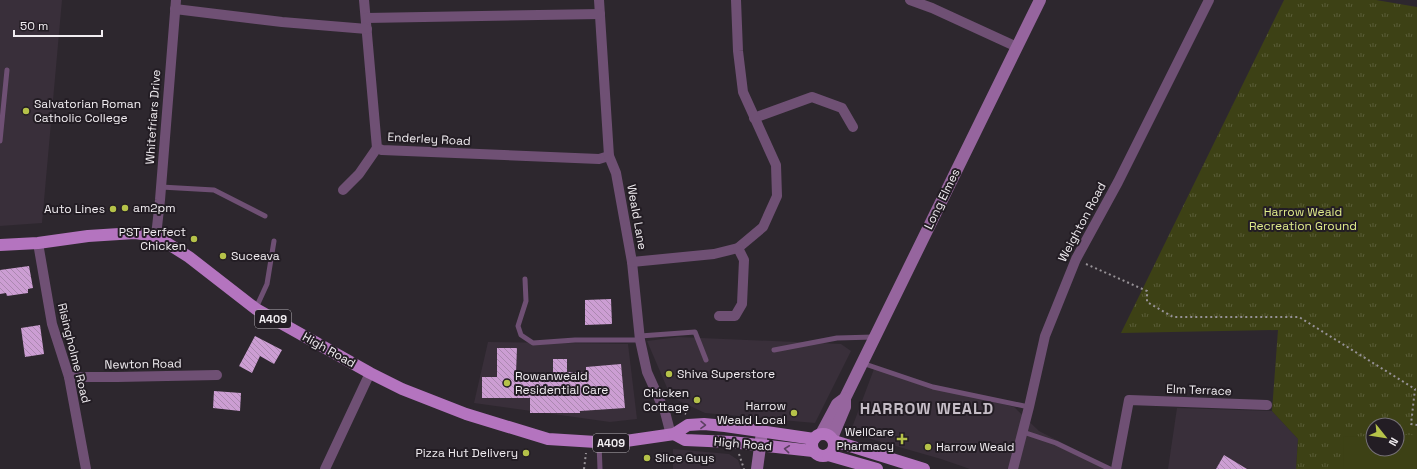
<svg xmlns="http://www.w3.org/2000/svg" width="1417" height="469" font-family="'Space Grotesk',sans-serif">
	<defs>
		<pattern id="park-tufts" width="24" height="20" patternUnits="userSpaceOnUse"><rect width="24" height="20" fill="#3d4115"/><path d="M3 7l-1-3M5 7V3M7 7l1-3M15 17l-1-3M17 17v-4M19 17l1-3" fill="none" stroke="#5a5d38"/></pattern>
		<pattern id="building-back-hatch" width="6" height="6" patternUnits="userSpaceOnUse"><rect width="6" height="6" fill="#cc9ed3"/><path d="M-1 5l2 2M0 0l6 6M5-1l2 2" fill="none" stroke="#ab88b0"/></pattern>
	</defs>
	<rect width="100%" height="100%" fill="#2d272e"/>
	<g fill="#392f3a">
		<path d="M0,0h62l-20,223 -42,3z"/>
		<path d="M678,337l163,7 10,7 -36,72 -110,-10 -34,-16 -24,-56z"/>
		<path d="M488,342l140,2 9,75 -27,3 -136,-19z"/>
		<path d="M874,369l140,38 25,24 74,38h-143l-29,-10 -91,-26z"/>
		<path d="M1177,408l95,3 26,28 -2,30h-128z"/>
		<path d="M673,449l56,5 9,6 3,9h-68z"/>
	</g>
	<path fill="url(#park-tufts)" fill-rule="evenodd" d="M1284,0h92l41,7v462h-121l2,-30 -26,-28 6,-81 -157,3zM1373,425h24v24h-24z"/>
	<path fill="#3d4115" d="M1397,435h19l1,34h-73l-1,-32 30,-1v13h24z"/>
	<g fill="url(#building-back-hatch)">
		<path d="M29,266l4,22 -5,1v4l-21,3 -1,-3 -6,1v-24z"/>
		<path d="M611,299l1,25 -27,1v-25z"/>
		<path d="M40,325l4,29 -19,3 -4,-29z"/>
		<path d="M255,336l27,14 -8,14 -14,-8 -8,17 -13,-7z"/>
		<path d="M497,348h20l-1,25h37v-14h14v13h19v-5l35,-3 4,44 -45,3v2h-50v-15h-48v-21h15z"/>
		<path d="M214,391l27,2 -1,18 -27,-3z"/>
		<path d="M1224,455l23,14h-31z"/>
	</g>
	<g fill="none" stroke-linecap="round" stroke-linejoin="round">
		<g stroke="#979297" stroke-width="2" stroke-dasharray="2 3" stroke-linecap="butt">
			<path d="M1086,264l61,27v11l26,15h126l116,72 -4,35 6,1"/>
			<path d="M676,409l10,5"/>
			<path d="M739,454l5,15"/>
			<path d="M584,469l2,-16"/>
		</g>
		<g stroke="#6f5074" stroke-width="5">
			<path d="M0,141l7,-71"/>
			<path d="M161,187l53,3 51,26"/>
			<path d="M525,279l1,22 -8,25 3,9 12,8 42,-3h65"/>
			<path d="M256,308l11,-24 7,-43"/>
			<path d="M640,336l55,-4 11,28"/>
			<path d="M774,350l63,-12 37,-1"/>
			<path d="M862,363l71,24 96,20"/>
			<path d="M1023,432l33,11 54,26"/>
			<path d="M599,443l1,26"/>
		</g>
		<g stroke="#6f5074" stroke-width="10">
			<path d="M364,0l13,148 5,2 217,9 10,-3"/>
			<path d="M599,0l10,156 7,17 16,89 8,78 7,32 18,40 6,23"/>
			<path d="M910,0l22,8 85,39"/>
			<path d="M175,9l107,13 85,7"/>
			<path d="M366,18l234,-4"/>
			<path d="M754,118l58,-21 30,11 11,19"/>
			<path d="M343,190l16,-16 18,-26"/>
			<path d="M156,236l4,-36 16,-200"/>
			<path d="M38,243l14,81 17,53 17,92"/>
			<path d="M632,262l82,-8 24,-6 25,-21 14,-31 -1,-31 -33,-73 -5,-41 -2,-51"/>
			<path d="M719,316h16l7,-12 2,-44 -6,-12"/>
			<path d="M69,377h48l100,-2"/>
			<path d="M325,469l45,-96"/>
			<path d="M1013,469l16,-62 16,-71 31,-77 42,-77 91,-182"/>
			<path d="M1116,469l13,-69 138,5"/>
		</g>
		<g stroke="#96659e" stroke-width="12">
			<path d="M821,434l16,-30 8,-6 195,-398"/>
			<path d="M832,438l13,-31v-9"/>
			<path d="M757,469l5,-37"/>
		</g>
		<g stroke="#b474bf" stroke-width="12">
			<path d="M0,245l38,-2 50,-7 47,-3 21,3 33,21 67,52 114,64 32,16 64,25 82,25 64,4 62,-9 14,-9 16,-1 21,2 89,13"/>
			<circle cx="823" cy="445" r="11"/>
			<path d="M674,434l11,6 46,2 82,9"/>
			<path d="M834,441l90,28"/>
			<path d="M828,455l49,14"/>
		</g>
	</g>
	<defs><path id="oneway-chevron" d="M-2-3.5L2.5 0L-2 3.5" fill="none" stroke-width="1.6" stroke-linecap="round" stroke-linejoin="round"/></defs>
	<g stroke="#5d4062">
		<use href="#oneway-chevron" transform="translate(703 425) rotate(1)"/>
		<use href="#oneway-chevron" transform="translate(787 449) rotate(-174)"/>
	</g>
	<g fill="#b5c249" stroke="#231d24" stroke-width="1.5">
		<circle cx="26" cy="111" r="4"/>
		<circle cx="125" cy="208" r="4"/>
		<circle cx="113" cy="209" r="4"/>
		<circle cx="194" cy="239" r="4"/>
		<circle cx="223" cy="256" r="4"/>
		<circle cx="669" cy="374" r="4"/>
		<circle cx="507" cy="383" r="4"/>
		<circle cx="697" cy="400" r="4"/>
		<circle cx="794" cy="413" r="4"/>
		<path d="M900 433h4v4h4v4h-4v4h-4v-4h-4v-4h4z"/>
		<circle cx="928" cy="447" r="4"/>
		<circle cx="526" cy="453" r="4"/>
		<circle cx="647" cy="458" r="4"/>
	</g>
	<g text-anchor="middle" stroke-width="4" stroke-linejoin="round" paint-order="stroke">
		<g fill="#231d24" stroke="#b3afb4" stroke-width="1">
			<rect x="255" y="310" width="36" height="18" rx="3"/>
			<rect x="593" y="434" width="36" height="18" rx="3"/>
		</g>
		<g font-size="11" font-weight="bold" fill="#f1edf1">
			<text x="273" y="323">A409</text>
			<text x="611" y="447">A409</text>
		</g>
		<g font-size="12" fill="#f1edf1" stroke="#231d24" text-anchor="start">
			<text x="34" y="108">Salvatorian Roman<tspan x="34" dy="14">Catholic College</tspan></text>
			<text x="133" y="212">am2pm</text>
			<text x="105" y="213" text-anchor="end">Auto Lines</text>
			<text x="186" y="236" text-anchor="end">PST Perfect<tspan x="186" dy="14">Chicken</tspan></text>
			<text x="231" y="260">Suceava</text>
			<text x="677" y="378">Shiva Superstore</text>
			<text x="515" y="380">Rowanweald<tspan x="515" dy="14">Residential Care</tspan></text>
			<text x="689" y="397" text-anchor="end">Chicken<tspan x="689" dy="14">Cottage</tspan></text>
			<text x="786" y="410" text-anchor="end">Harrow<tspan x="786" dy="14">Weald Local</tspan></text>
			<text x="894" y="436" text-anchor="end">WellCare<tspan x="894" dy="14">Pharmacy</tspan></text>
			<text x="936" y="451">Harrow Weald</text>
			<text x="518" y="457" text-anchor="end">Pizza Hut Delivery</text>
			<text x="655" y="462">Slice Guys</text>
		</g>
		<g font-size="12" fill="#f1edf1" stroke="#231d24">
			<text transform="translate(153 117) rotate(-86)" y="4">Whitefriars Drive</text>
			<text transform="translate(429 139) rotate(3)" y="4">Enderley Road</text>
			<text transform="translate(942 199) rotate(-64)" y="4">Long Elmes</text>
			<text transform="translate(637 217) rotate(80)" y="4">Weald Lane</text>
			<text transform="translate(1082 222) rotate(-62)" y="4">Weighton Road</text>
			<text transform="translate(329 350) rotate(29)" y="4">High Road</text>
			<text transform="translate(74 353) rotate(76)" y="4">Risingholme Road</text>
			<text transform="translate(143 364) rotate(-1)" y="4">Newton Road</text>
			<text transform="translate(1199 390) rotate(2)" y="4">Elm Terrace</text>
			<text transform="translate(743 444) rotate(5)" y="4">High Road</text>
		</g>
		<g font-size="12" fill="#dfeb8b" stroke="#231d24">
			<text x="1303" y="216">Harrow Weald<tspan x="1303" dy="14">Recreation Ground</tspan></text>
		</g>
		<g font-size="16" font-weight="bold" letter-spacing="1" fill="#c6bec7" stroke="#231d24">
			<text x="927" y="414">HARROW WEALD</text>
		</g>
	</g>
	<g transform="translate(1385 437) rotate(120)"><circle r="19" fill="#231d24" stroke="#757076"/>
	<path d="M0-3L7 15L0 10L-7 15Z" fill="#b5c249"/>
	<text y="-6" font-size="11" font-weight="bold" text-anchor="middle" fill="#f1edf1">N</text>
	</g>
	<path d="M14 30v6h88v-6" fill="none" stroke="#f1edf1" stroke-width="2"/>
	<text x="20" y="30" font-size="12" fill="#f1edf1" stroke="#231d24" stroke-width="3" paint-order="stroke">50 m</text>
</svg>
